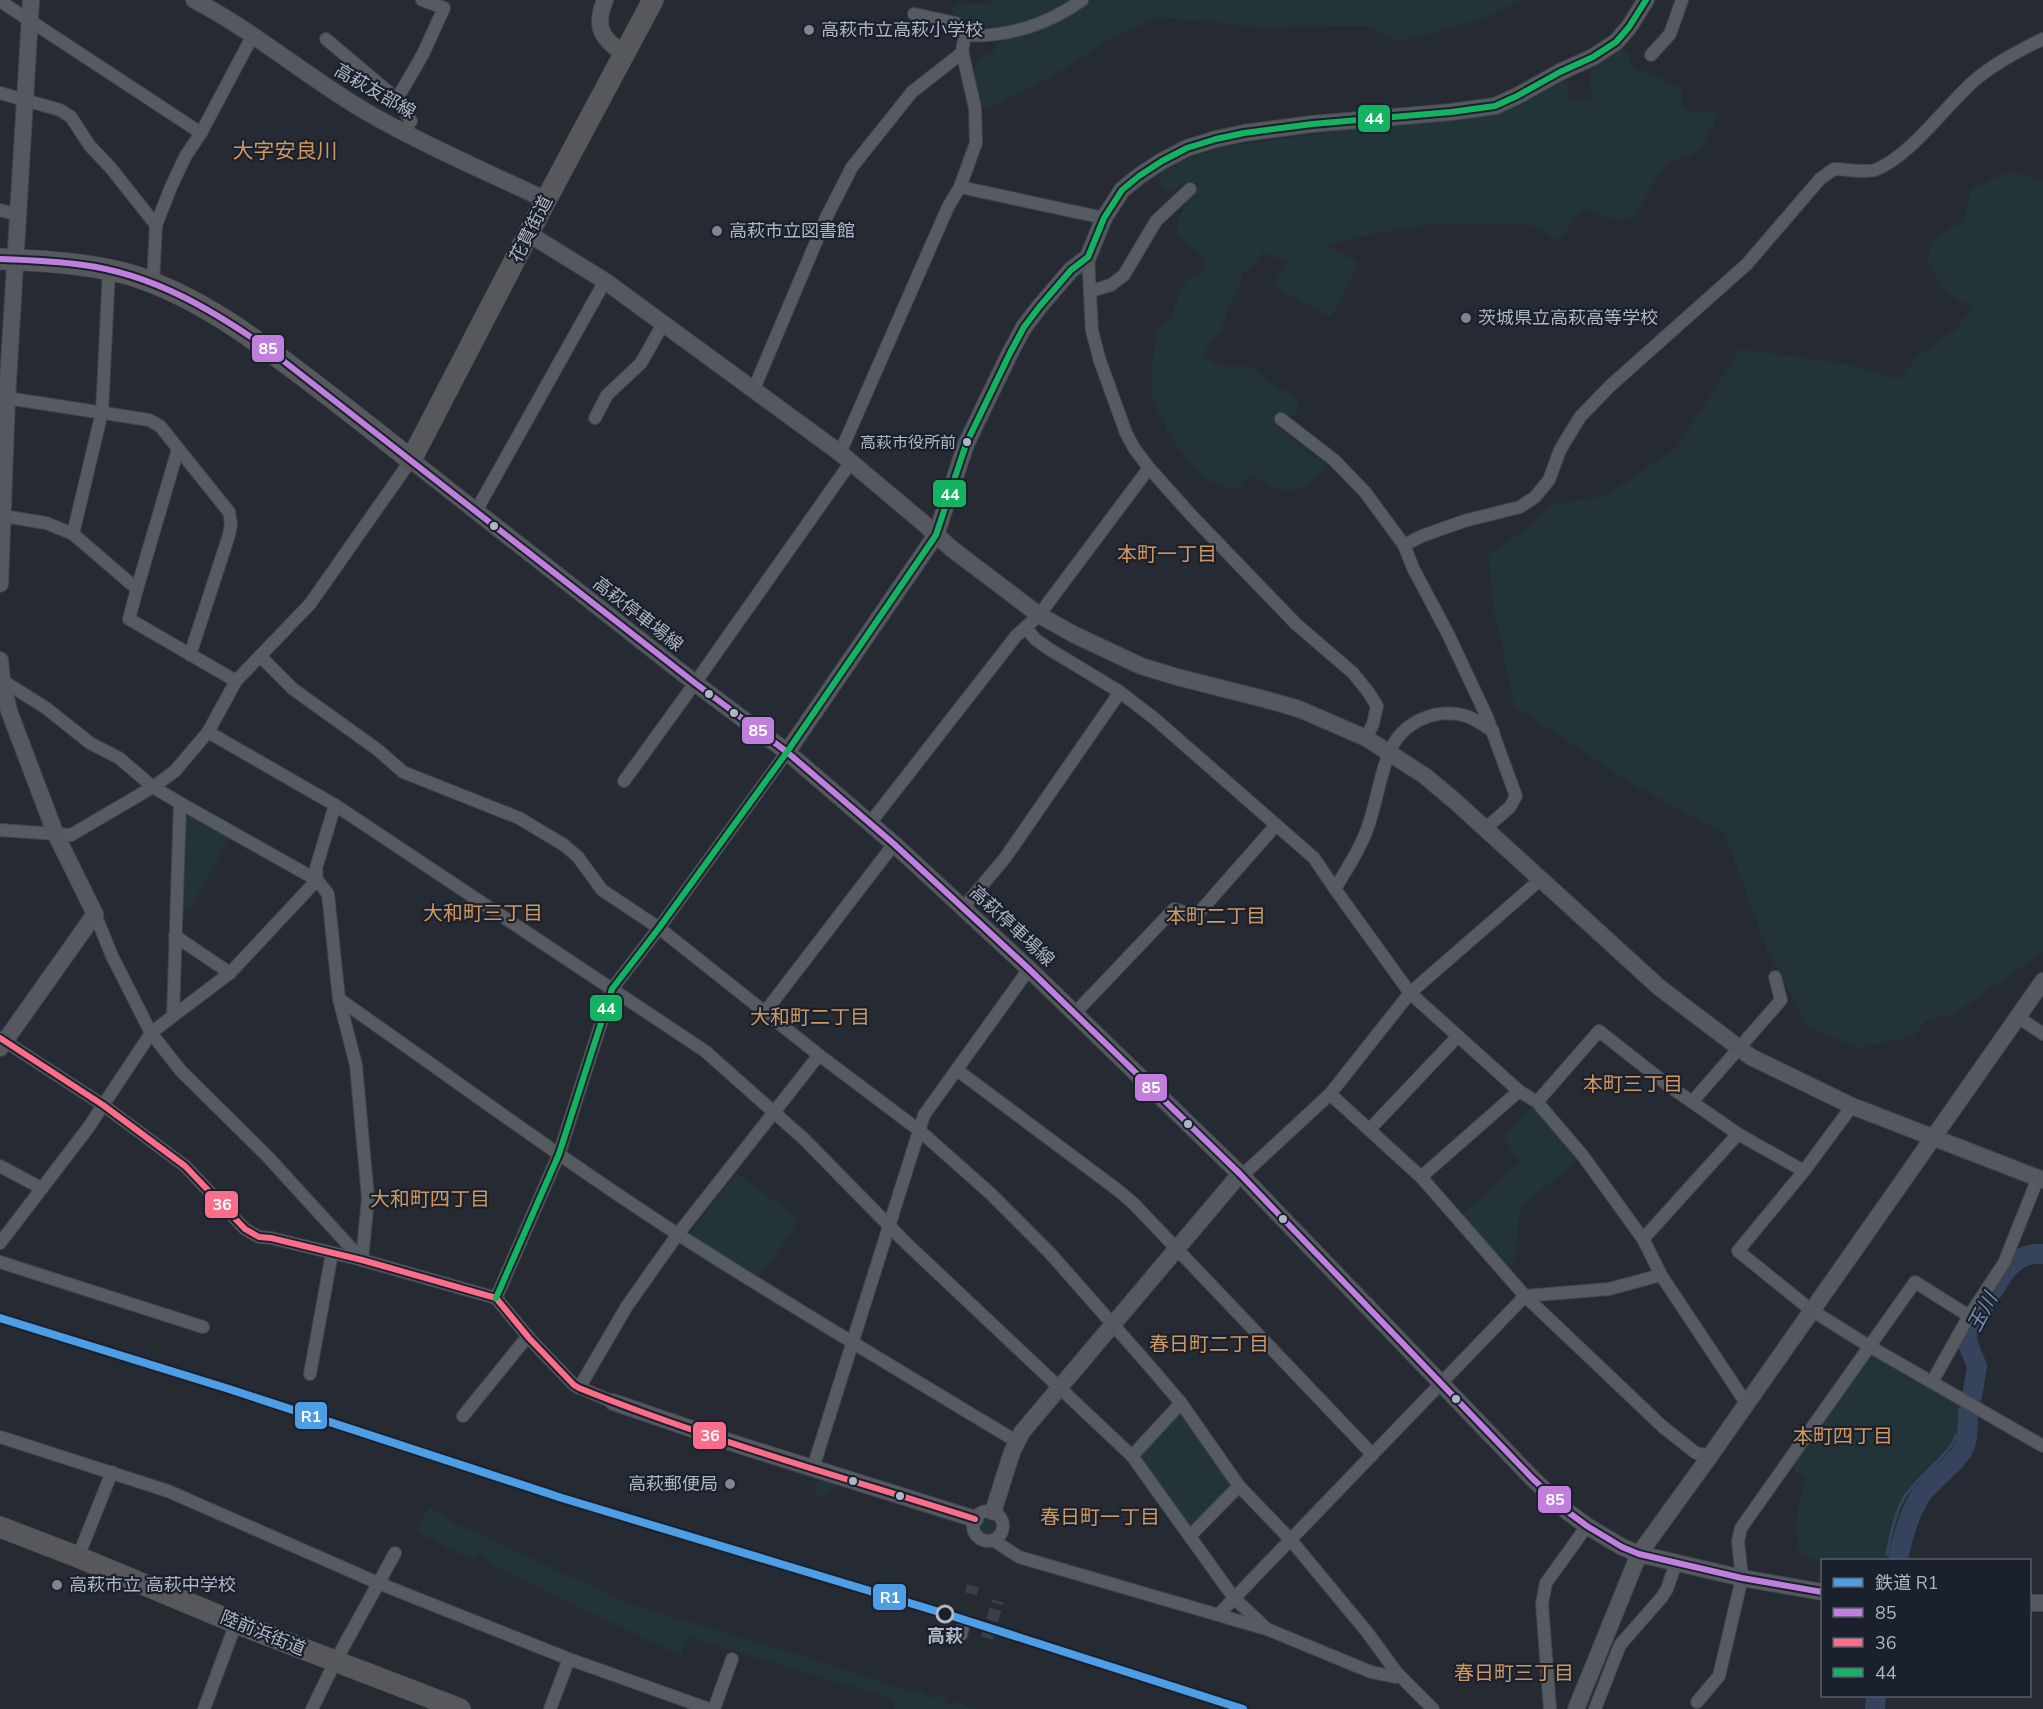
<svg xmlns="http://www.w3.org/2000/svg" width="2043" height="1709" font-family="'Nunito Sans','Noto Sans JP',sans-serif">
	<rect width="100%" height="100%" fill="#262a33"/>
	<g fill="#233438">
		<path d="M995,0h526l-38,19 -84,22 -33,-15 -105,1 -101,-10 -46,19 -47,31 -77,41 -11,-3 -6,-28 4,-18 17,-8 10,-18 -14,-8 -30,-1 -9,-16 11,-6c11,3 23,3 33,-2z"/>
		<path d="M1614,49l9,1 6,3v6l6,11 17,4 31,16 -1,16 4,5c13,1 21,-3 31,5 -2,12 -18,37 -30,41 -10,3 -17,2 -25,12 -10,14 -18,34 -28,49 -26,4 -28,-1 -49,-10 -13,6 -14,26 -29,32l-12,-9 -16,-6 -55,-1 -49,1 -72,13 -19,7h-8l34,18 -28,54 -58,-30 15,-28h-12l-13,-7 -13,17 -8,4 -3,14 -11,23 -7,20 -14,18 -3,7c14,15 30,11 49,12l14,14 31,17 1,9 -3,7 -17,8c5,15 33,32 47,40 -3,8 -9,14 -15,19 -23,19 -40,7 -61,-7l-11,12 -8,3 -28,-11 -33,-41 -17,-37 -2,-28 5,-41 13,-12 18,-40 16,-6 4,-11c-7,-11 -20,-16 -27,-27 -11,-16 15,-39 17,-51 -10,-3 -18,-1 -25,8l-5,-1 -8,-11 1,-9 37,-16 28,-8 185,-26 66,-3 36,-11 54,-29c4,8 1,14 5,21h18l5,-3c-11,-22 2,-35 20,-47z"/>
		<path d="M2006,172l37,7v773l-89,62 -27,6 -15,17 -56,11 -48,-22 -41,-76 -42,-116 -89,-48 -122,-80 -22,-108 -4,-43 32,-22 32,-28 56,-10 69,-48 63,-98 106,15 53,15 21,-25 36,-25 16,-21 -29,-18 -15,-30 4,-21 31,-18 8,-31z"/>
		<path d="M184,813l45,25 -39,71 -11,-3z"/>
		<path d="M1537,1102l46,54 -63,51 -4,46 -9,22 -50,-56 63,-57 -18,-26z"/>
		<path d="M736,1173l64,46 -41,59 -70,-43z"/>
		<path d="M1871,1348l91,52 5,22 -2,23 -37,42 -13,19 -18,54h-75v24l-6,-1 6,-20 -22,-9 -5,-28 10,-47 -16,-14z"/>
		<path d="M1181,1403l58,83 -49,50 -58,-80z"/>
		<path d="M821,1480l19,4v2l-18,10 -5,-1c-3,-6 -2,-12 4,-15z"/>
		<path d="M430,1507l25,16 173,80 186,57 96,31h10l6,5 6,2 5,-2 5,1 5,6 5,2 1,-4 27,8h-86v-10l-206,-62 -8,19 -191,-93 -1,-4 -8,-5 -3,1 -4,6 -58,-30z"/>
		<circle cx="988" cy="1528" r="10"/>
	</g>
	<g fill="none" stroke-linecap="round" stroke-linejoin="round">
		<path stroke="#35435c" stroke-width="3" d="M1887,1554c4,-20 8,-42 18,-58 11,-18 48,-44 51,-61"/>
		<g stroke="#35435c" stroke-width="20">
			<path d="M1972,1397l5,-31 -10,-24v-8c8,-13 16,-27 24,-40 13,-22 24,-42 52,-40"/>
			<path d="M1898,1560c4,-21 10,-43 21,-62 11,-18 41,-36 46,-53 4,-9 2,-22 3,-33"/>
			<path d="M1875,1709l1,-13"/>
		</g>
		<g stroke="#3b3f49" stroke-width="12" stroke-dasharray="12 6" stroke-linecap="butt">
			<path d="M971,1594l2,-8"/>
			<path d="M987,1638l11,-37"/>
		</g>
		<defs>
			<g id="street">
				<path d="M0,1l201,132"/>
				<path d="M965,35c42,3 84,-11 117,-35"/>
				<path d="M326,39l71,60 14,22 -7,11"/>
				<path d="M1651,55l19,-21 12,-34"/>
				<path d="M0,93l60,17 11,7 19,29 20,21 46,58"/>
				<path d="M397,99l26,-45 21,-46 -22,-8"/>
				<path d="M960,187l144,31"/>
				<path d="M0,210l19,5"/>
				<path d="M1088,257l4,74 8,30 26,72 8,15 15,20 43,48 104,108 57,49 16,20 8,13 -4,18 -7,14"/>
				<path d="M153,283l3,-58 15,-38 14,-30 16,-24 52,-98"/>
				<path d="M1091,291l20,-6 13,-10 32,-54 34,-32"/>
				<path d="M753,391l74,-175 25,-49 60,-75 51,-40"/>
				<path d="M7,398l142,22 11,6 69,86 2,12 -2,11 -39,120"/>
				<path d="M595,418l12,-23 34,-32 22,-39"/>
				<path d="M1281,419l53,41 31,32 39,53 9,23 35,66 39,83 29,79 -6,11 -24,21"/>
				<path d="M840,453l108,-246 12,-20 16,-44 -1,-35 -13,-57 3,-16 -9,-12 -42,-9"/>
				<path d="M476,511l129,-230"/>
				<path d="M3,516l43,7 27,11 64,55 -8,30 107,62"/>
				<path d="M73,534l29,-122 7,-142"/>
				<path d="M1404,545l18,-9 42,-15 56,-14 15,-10 14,-17 11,-30 20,-33 30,-31 137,-122 73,-85 14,-10c10,0 33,4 41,1 37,-15 70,-64 100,-90 20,-17 45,-30 68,-41"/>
				<path d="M137,589l41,-140"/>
				<path d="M1026,628l9,11 14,10 71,43 35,27 159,139 21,31 75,104 109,98 18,11 46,54 60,83 18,36 85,128"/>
				<path d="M260,656l33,33 85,61 25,22 116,46 45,27 14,12 24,33 57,38 160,127 101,76 71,63 58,58 97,110 35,41 58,83 51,53 77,93 30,41 36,36"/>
				<path d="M0,679l46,29 44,35 29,15 34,29 27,16"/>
				<path d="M208,732l127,73 370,246 99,88 102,104 226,213 102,142 33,31 104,43 24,5 2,-4"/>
				<path d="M624,781l71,-98 156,-221"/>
				<path d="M870,823l146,-187 23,-21 110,-147"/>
				<path d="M0,830l71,5 82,-48 22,-16 33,-39 28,-51 74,-77 101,-144"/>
				<path d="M1335,889c11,-19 23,-36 31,-57 10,-25 13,-54 23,-79 13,-32 49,-47 80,-36 8,3 16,10 24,14"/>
				<path d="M963,908l42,-50 115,-166"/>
				<path d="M95,914l17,42 39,77 30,38 86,85 95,104 6,-62 -12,-133 -17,-66 -11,-105 -11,-14 -137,-77 -7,213 57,-43 87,-93 -1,-12 19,-63"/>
				<path d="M175,936l55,37"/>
				<path d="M339,999c113,79 224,161 340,236 111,71 224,138 337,206"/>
				<path d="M765,1012l129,-168"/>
				<path d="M1075,1013l99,-104 22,7 80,-91"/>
				<path d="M2018,1017l25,17"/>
				<path d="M0,1038l103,67 82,61 60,63 14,8 12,1 91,22 134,38 33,40 45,47 39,17"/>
				<path d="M957,1070l162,121 15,13 238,250"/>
				<path d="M1330,1094l91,83 104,119 84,-7 52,-14"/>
				<path d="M1537,1102l62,-71 70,55 69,48 66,37"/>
				<path d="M1692,1102l89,-102 -6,-23"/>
				<path d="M1852,1106l-48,65 -66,80 73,59 58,36 174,100"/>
				<path d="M1369,1130l89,-94"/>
				<path d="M0,1166l41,22"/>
				<path d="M1240,1174l8,-4 82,-76 80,-101 131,-114"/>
				<path d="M1421,1177l98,-86"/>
				<path d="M1643,1239l95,-105"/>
				<path d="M0,1243l88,-115 63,-95 22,-17"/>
				<path d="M0,1262l203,65"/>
				<path d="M496,1298l63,-144 53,-165 47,-61 128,-176"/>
				<path d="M310,1374l22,-121"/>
				<path d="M1932,1382l37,-66 35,-53 34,-85"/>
				<path d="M579,1388l48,-82 51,-72 141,-179"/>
				<path d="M463,1416l65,-80"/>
				<path d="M0,1437l168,54 210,92 191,76 140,50"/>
				<path d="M1132,1456l49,-53"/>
				<path d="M813,1468l111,-353 105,-146"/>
				<circle cx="988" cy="1526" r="15"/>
				<path d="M1190,1536l49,-50"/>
				<path d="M993,1540l26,17 244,71"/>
				<path d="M78,1557l34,-85"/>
				<path d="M1219,1614l306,-318 138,131 33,26 14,3"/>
				<path d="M961,1635l2,-9"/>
				<path d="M1697,1702l22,-26 23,-98 -4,-37 3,-13 174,-246 54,34"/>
				<path d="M204,1709l32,-86"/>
				<path d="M312,1709l23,-47 60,-109"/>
				<path d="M550,1709l19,-50"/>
				<path d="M714,1709l18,-50"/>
				<path d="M1550,1709l-8,-105 4,-21 41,-57"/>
				<path d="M1595,1709l25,-64 42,-48 5,-8 9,-26"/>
			</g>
			<g id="secondary">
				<path d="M194,0c62,32 115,79 176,114 56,32 117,58 176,86"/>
				<path d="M605,0c-11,27 -4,38 19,54"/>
				<path d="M529,234l76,47 235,172 81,68 31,28 87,66 36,20 66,31 36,11 87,22 35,10 67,29 59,38 31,26 204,186 91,69 101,49 191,74"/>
				<path d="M411,460l284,223 92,69 107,92 135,125 211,205 292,304 36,34 19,14 35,21 17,7 103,24 80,14"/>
				<path d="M0,584l7,-186 24,-398"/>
				<path d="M0,660l2,20 7,31 47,124 39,79 -95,134"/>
				<path d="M787,752l149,-217 30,-91 44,-91 14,-26 16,-21 31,-36 17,-13 16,-39 18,-28 17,-14 23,-15 25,-13 29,-9 28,-6 68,-9 139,-12 44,-6 22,-10 43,-24 33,-15 23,-15 13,-15 17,-27"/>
				<path d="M613,1402l126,43 236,74"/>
				<path d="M993,1512l19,-60 10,-20 218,-258"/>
				<path d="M2030,1603h13"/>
				<path d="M1576,1709l63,-155 71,-98 333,-475"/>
			</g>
			<g id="highway">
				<path d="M0,259c44,2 88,4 131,16 67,21 124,64 179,106 34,26 67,52 101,79l135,-260 107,-200"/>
				<path d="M0,1527l78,30 158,66 224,86"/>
			</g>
		</defs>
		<use href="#street" stroke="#42454c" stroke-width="14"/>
		<use href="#secondary" stroke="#42454c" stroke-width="18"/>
		<use href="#highway" stroke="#43464f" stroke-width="22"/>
		<use href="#street" stroke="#565a61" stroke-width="12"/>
		<use href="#secondary" stroke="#55585f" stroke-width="16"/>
		<use href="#highway" stroke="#56585b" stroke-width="21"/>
		<defs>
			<path id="bus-1" d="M0,259c28,1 56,2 83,6 69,9 128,44 184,83l428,335 92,69 107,92 135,125 211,205 292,304 36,34 19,14 35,21 17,7 103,24 80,14"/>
			<path id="bus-2" d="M0,1038l103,67 82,61 60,63 14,8 12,1 91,22 134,38 33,40 45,47 5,3c129,52 264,89 396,131"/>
			<path id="bus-3" d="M496,1298l63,-144 53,-165 47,-61 128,-176 149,-217 30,-91 44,-91 14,-26 16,-21 31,-36 17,-13 16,-39 18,-28 17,-14 23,-15 25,-13 29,-9 28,-6 68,-9 139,-12 44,-6 22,-10 43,-24 33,-15 23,-15 13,-15 17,-27"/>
		</defs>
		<use href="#bus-1" stroke="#1a212d" stroke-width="10"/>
		<use href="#bus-2" stroke="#1a212d" stroke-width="10"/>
		<use href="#bus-3" stroke="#1a212d" stroke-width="10"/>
		<use href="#bus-1" stroke="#c07fdc" stroke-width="6"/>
		<use href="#bus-2" stroke="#fb6d88" stroke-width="6"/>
		<use href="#bus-3" stroke="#13b361" stroke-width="6"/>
		<defs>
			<path id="rail-1" d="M0,1318l229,71 333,109 384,116 297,95"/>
		</defs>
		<use href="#rail-1" stroke="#1a212d" stroke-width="12"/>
		<use href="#rail-1" stroke="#4d9ee5" stroke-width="8"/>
	</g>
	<g fill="#7f8592" stroke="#1a212d" stroke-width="2">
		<circle cx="809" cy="30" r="6"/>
		<circle cx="717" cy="231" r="6"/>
		<circle cx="1466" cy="318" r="6"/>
		<circle cx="730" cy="1484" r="6"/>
		<circle cx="57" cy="1585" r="6"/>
	</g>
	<g fill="#afb6c5" stroke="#1a212d" stroke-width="2">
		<circle cx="967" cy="442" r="5"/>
		<circle cx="494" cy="526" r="5"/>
		<circle cx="709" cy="694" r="5"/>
		<circle cx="734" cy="713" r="5"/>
		<circle cx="1188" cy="1124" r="5"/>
		<circle cx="1283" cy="1219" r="5"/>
		<circle cx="1456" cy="1399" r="5"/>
		<circle cx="853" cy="1481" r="5"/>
		<circle cx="900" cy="1496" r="5"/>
	</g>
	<circle fill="#1a212d" stroke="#afb6c5" stroke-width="3" cx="945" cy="1614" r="8"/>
	<g text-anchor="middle" stroke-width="4.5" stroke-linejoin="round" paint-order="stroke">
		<g font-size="16" fill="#afb6c5" stroke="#1a212d" text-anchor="end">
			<text x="956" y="448">高萩市役所前</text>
		</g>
		<g font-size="18" fill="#afb6c5" stroke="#1a212d" text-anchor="start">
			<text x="821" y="36">高萩市立高萩小学校</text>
			<text x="729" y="237">高萩市立図書館</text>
			<text x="1478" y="324">茨城県立高萩高等学校</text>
			<text x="718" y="1490" text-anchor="end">高萩郵便局</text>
			<text x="69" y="1591">高萩市立 高萩中学校</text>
		</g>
		<g font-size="18" fill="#afb6c5" stroke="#1a212d">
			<text transform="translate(375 91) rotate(30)" y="6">高萩友部線</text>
			<text transform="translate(531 229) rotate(-63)" y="6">花貫街道</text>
			<text transform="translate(638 614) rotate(38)" y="6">高萩停車場線</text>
			<text transform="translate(1012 926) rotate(43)" y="6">高萩停車場線</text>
			<text transform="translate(263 1633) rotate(22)" y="6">陸前浜街道</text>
		</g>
		<g font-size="18" font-weight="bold" fill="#afb6c5" stroke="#1a212d">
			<text x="945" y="1642">高萩</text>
		</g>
		<g font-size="20" fill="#d0975f" stroke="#1a212d">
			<text x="1167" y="561">本町一丁目</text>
			<text x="483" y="920">大和町三丁目</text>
			<text x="1216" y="923">本町二丁目</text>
			<text x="810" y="1024">大和町二丁目</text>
			<text x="1633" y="1091">本町三丁目</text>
			<text x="430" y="1206">大和町四丁目</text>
			<text x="1209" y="1351">春日町二丁目</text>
			<text x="1843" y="1443">本町四丁目</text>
			<text x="1100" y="1524">春日町一丁目</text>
			<text x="1514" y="1680">春日町三丁目</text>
		</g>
		<g font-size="20" font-style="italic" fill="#788bac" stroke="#1a212d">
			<text transform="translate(1982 1312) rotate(-62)" y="7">玉川</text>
		</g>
		<g font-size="21" fill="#d0975f" stroke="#1a212d">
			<text x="285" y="158">大字安良川</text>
		</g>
	</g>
	<g stroke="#1a212d" stroke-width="2">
		<rect x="1357" y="104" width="34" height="29" rx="6" fill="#13b361"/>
		<rect x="251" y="334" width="34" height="29" rx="6" fill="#c07fdc"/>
		<rect x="932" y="479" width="35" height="29" rx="6" fill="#13b361"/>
		<rect x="741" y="716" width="34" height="29" rx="6" fill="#c07fdc"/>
		<rect x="589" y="994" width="34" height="28" rx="6" fill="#13b361"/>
		<rect x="1134" y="1073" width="34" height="29" rx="6" fill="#c07fdc"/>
		<rect x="204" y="1190" width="35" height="29" rx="6" fill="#fb6d88"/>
		<rect x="294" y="1401" width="34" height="29" rx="6" fill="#4d9ee5"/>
		<rect x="692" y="1421" width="35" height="29" rx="6" fill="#fb6d88"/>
		<rect x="1537" y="1485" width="35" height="29" rx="6" fill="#c07fdc"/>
		<rect x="872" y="1583" width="35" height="28" rx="6" fill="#4d9ee5"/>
	</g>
	<g font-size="16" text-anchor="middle" font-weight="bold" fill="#fff">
		<text x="1374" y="124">44</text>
		<text x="268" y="354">85</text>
		<text x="950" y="500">44</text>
		<text x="758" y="736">85</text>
		<text x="606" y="1014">44</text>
		<text x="1151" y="1093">85</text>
		<text x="222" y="1210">36</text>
		<text x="311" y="1422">R1</text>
		<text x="710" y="1441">36</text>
		<text x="1555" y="1505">85</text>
		<text x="890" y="1603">R1</text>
	</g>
	<rect x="1821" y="1559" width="210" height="138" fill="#1a212d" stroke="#565d6a" stroke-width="1.5"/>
	<rect x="1833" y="1578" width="30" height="9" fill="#4d9ee5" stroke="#565d6a" stroke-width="1.5"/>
	<text x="1875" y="1589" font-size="18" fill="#afb6c5">鉄道 R1</text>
	<rect x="1833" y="1608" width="30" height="9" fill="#c07fdc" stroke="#565d6a" stroke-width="1.5"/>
	<text x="1875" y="1619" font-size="18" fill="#afb6c5">85</text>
	<rect x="1833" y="1638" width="30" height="9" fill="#fb6d88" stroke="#565d6a" stroke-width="1.5"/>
	<text x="1875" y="1649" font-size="18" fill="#afb6c5">36</text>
	<rect x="1833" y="1668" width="30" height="9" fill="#13b361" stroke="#565d6a" stroke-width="1.5"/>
	<text x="1875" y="1679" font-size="18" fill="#afb6c5">44</text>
</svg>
